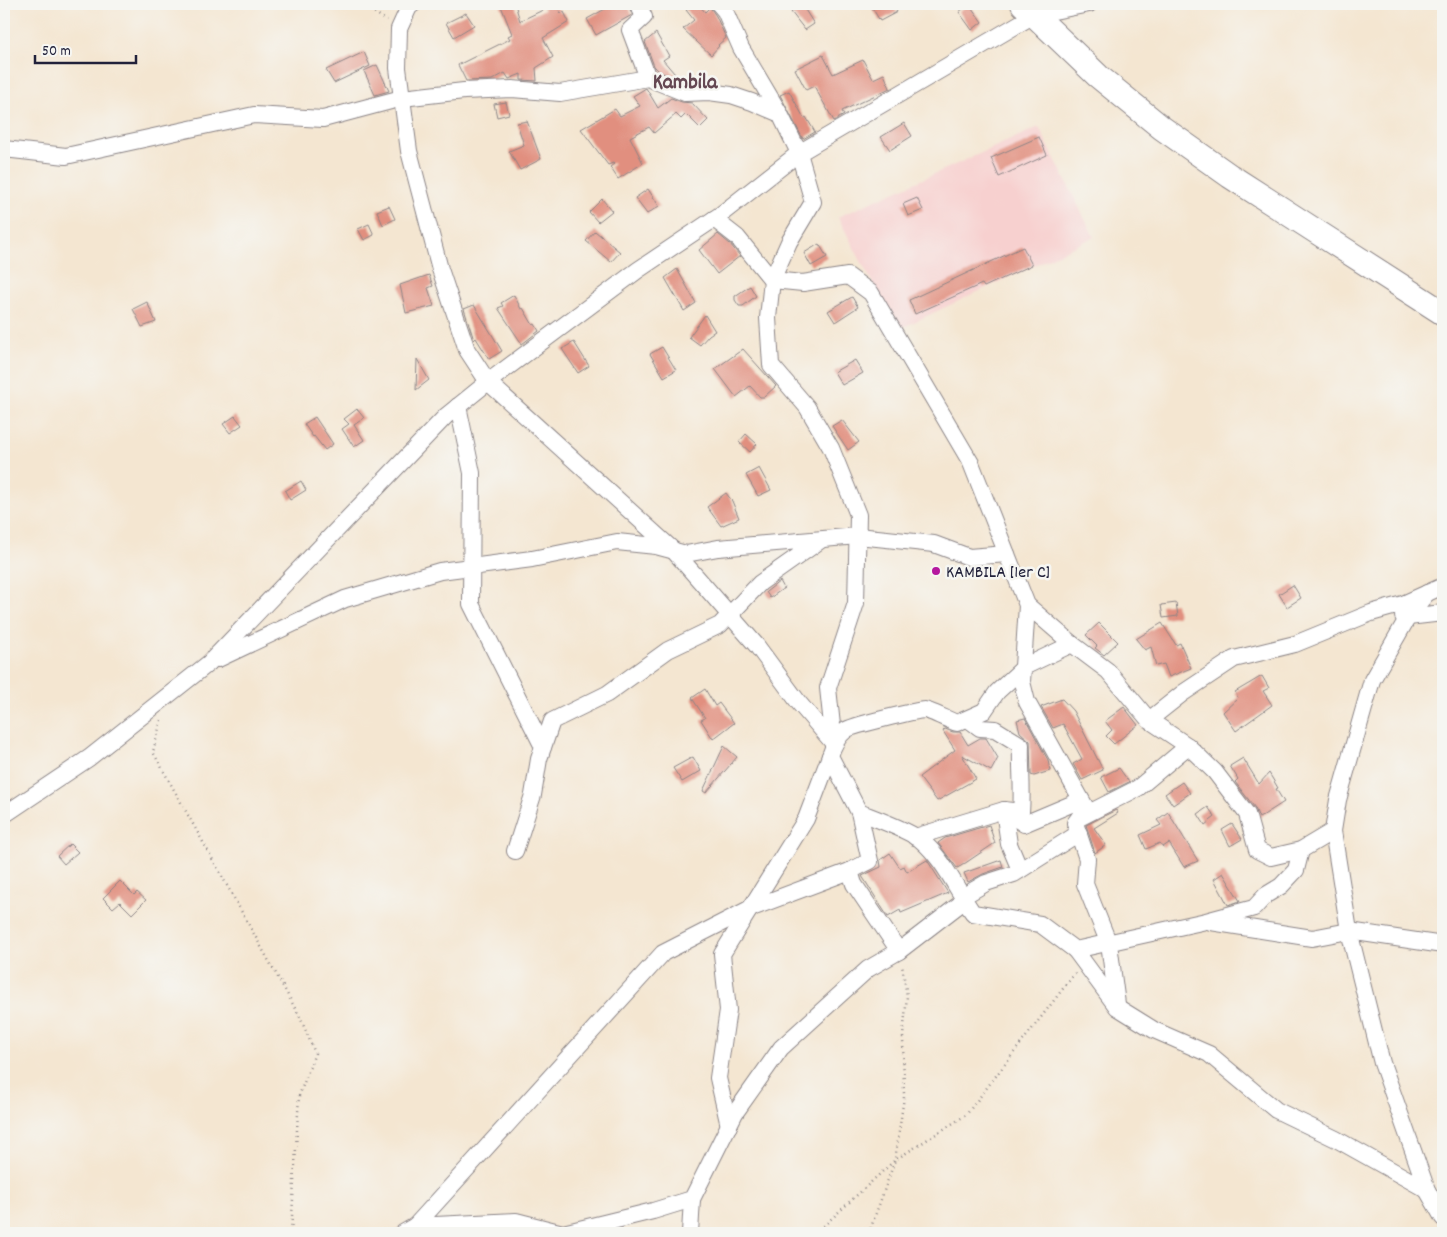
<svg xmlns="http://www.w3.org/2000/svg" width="1447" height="1237" font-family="Dekko,sans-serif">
	<rect width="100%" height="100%" fill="#f6f6f2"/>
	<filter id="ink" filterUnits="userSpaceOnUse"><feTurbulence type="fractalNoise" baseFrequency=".02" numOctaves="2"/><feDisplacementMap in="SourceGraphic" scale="10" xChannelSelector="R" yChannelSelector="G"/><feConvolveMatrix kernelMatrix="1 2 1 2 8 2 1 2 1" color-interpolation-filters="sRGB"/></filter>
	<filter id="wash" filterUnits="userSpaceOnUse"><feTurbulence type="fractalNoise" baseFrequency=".0096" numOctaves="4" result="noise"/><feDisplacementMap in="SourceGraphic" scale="20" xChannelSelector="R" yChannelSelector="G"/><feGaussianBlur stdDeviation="1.12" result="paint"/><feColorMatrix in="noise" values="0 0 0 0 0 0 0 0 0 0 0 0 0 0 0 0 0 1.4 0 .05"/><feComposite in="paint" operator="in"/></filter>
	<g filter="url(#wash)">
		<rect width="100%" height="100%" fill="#f4e6d1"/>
		<path fill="#f7d0cf" d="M1039,127l55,110 -197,93 -59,-113z"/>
		<g id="blocks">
			<g fill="#e18f7f">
				<path d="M509,4h6l5,17 25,-12 -5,-5h15l6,9 3,-1 5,10 -26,16 10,19 -17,11 1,13 -16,-1v-6l-12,5 -4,-6 -13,7 -26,1 -8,-16 52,-26 -2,-3 4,-2 -11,-28z"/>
				<path d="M614,4h14l4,11 -36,20 -9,-16z"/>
				<path d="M694,4h4l7,8 5,-5 6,9 10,22 -8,7 1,1 -8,9 -28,-26 11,-9 -8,-10z"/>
				<path d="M870,4h23l4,8 -17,9z"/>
				<path d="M969,4l13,18 -10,8 -13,-18z"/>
				<path d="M802,5l12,19 -9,6 -14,-18z"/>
				<path d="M466,13l8,12 -20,12 -8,-14z"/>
				<path d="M656,33l13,23 -6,4 17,20 -20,-8 -6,-6 -9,-24z"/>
				<path d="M364,52l6,14 -36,17 -8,-13z"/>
				<path d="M823,55l10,19 30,-14 10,19 11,-5 6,14 -48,23 2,4 -10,6 -20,-35 -8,4 -11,-21z"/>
				<path d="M377,65l12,26 -14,4 -11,-24z"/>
				<path d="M646,88l12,20 13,-10 11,4 10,1 16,17 -8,8 -14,-14 -5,5 -5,-5 -22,19 -5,-6 -19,10 13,26 -25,16 -8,-12 4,-3 -1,-1 -5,2 -27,-36 34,-20 5,7 20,-10 -7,-10z"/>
				<path d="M789,91l15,27 2,-1 9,15 -12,7 -23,-44z"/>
				<path d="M506,102l3,12 -12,3 -3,-13z"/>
				<path d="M527,121l14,38 -21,11 -11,-19 15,-6 -7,-22z"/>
				<path d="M904,123l8,13 -22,14 -9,-13z"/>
				<path d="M1039,137l8,18 -48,22 -8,-19z"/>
				<path d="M648,189l11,17 -12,8 -12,-16z"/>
				<path d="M917,198l6,12 -15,6 -5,-12z"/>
				<path d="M602,199l10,12 -14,11 -9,-10z"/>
				<path d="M389,206l6,13 -12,6 -6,-14z"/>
				<path d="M369,224l5,11 -10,5 -6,-11z"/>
				<path d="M595,231l25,21 -9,10 -25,-21z"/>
				<path d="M718,234l12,10 10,12 -23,18 -18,-24z"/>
				<path d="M819,244l8,13 -16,9 -7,-13z"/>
				<path d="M1023,247l9,18 -48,22 -2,-3 -67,30 -6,-14z"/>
				<path d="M677,269l19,34 -12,8 -19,-33z"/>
				<path d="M429,275l4,11 -5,2 6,18 -28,7 -6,-28z"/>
				<path d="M750,286l6,10 -13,10h-4l-4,-6v-4z"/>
				<path d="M514,295l7,14 2,-1 10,17 2,-1 4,7 -17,13 -24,-36 5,-2 -2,-3z"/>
				<path d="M852,297l6,10 -23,15 -7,-11z"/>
				<path d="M147,302l9,20 -14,5 -9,-18z"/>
				<path d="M474,305l28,46 -13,8 -13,-21 -2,2 -10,-31z"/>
				<path d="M705,315l10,16 -6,4 -9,10 -11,-8z"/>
				<path d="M574,342l15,24 -11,7 -16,-24z"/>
				<path d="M662,347l14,23 -12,7 -14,-23z"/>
				<path d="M743,349l33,37 -12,11h-4l-10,-11 -14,11 -21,-28z"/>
				<path d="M417,359l12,21 -13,10z"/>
				<path d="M855,360l8,13 -21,12 -8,-13z"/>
				<path d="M357,409l7,9 -10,7 10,15 -10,7 -12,-18 7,-5 -5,-5z"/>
				<path d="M235,416l7,9 -12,8 -7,-9z"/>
				<path d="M315,417l18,27 -8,6 -11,-14 -1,1 -9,-13z"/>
				<path d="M842,420l17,22 -11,8 -16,-24z"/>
				<path d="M746,434l11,10 -7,8 -11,-10z"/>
				<path d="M759,468l12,22 -13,6 -12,-21z"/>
				<path d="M301,481l5,9 -16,10 -5,-9z"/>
				<path d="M726,493l6,8 7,17 -18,8 -14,-19z"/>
				<path d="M780,581l4,7 -14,10 -4,-6z"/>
				<path d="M1293,585l8,13 -14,9 -8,-13z"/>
				<path d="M1176,603l2,13 -15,2 -2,-13z"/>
				<path d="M1099,623l19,19 -14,13 -9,-7 2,-2 -11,-11z"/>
				<path d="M1162,623l14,22 4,-2 11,25 -22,9 -5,-13 -8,2 -5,-19 -6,3 -9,-11z"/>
				<path d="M1262,676l7,12 -6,3 9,14 -36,26 -13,-19 15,-14 -3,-6z"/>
				<path d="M705,689l10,17 4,-3 15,20 -21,16 -12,-19 4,-2 -13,-20z"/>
				<path d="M1062,699l11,12 30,59 -21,10 -9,-16 9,-5 -19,-35 -10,4 -12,-21z"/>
				<path d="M1124,707l14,18 -24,19 -8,-8 6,-6 -7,-9z"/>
				<path d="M1025,718l23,42 2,11 -16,5 -3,-1 -1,-34 -10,-9 -3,-12z"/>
				<path d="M945,729l8,3h7l8,13 12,-7h6l12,20 -7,13 -29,-16 14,24 -39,22 -18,-24 36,-27 -12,-19z"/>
				<path d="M724,746l13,11 -31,36 -3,-2z"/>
				<path d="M693,757l8,14 -19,11 -9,-14z"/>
				<path d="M1243,758l16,26 10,-11 9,15 -2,1 8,13 -25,16 -4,-10 -20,-26 3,-3 -8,-13z"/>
				<path d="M1119,768l10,14 -20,10 -8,-15z"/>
				<path d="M1182,782l8,11 -17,12 -8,-11z"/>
				<path d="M1208,807l7,10 -10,8 -7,-11z"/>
				<path d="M1116,810l2,3 -24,15 12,17 -11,8 -9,-28z"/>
				<path d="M1168,812l30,49 -14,6 -15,-24 -6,4 -3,-4 -14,6 -6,-14 21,-10 -4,-5z"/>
				<path d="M1232,824l10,15 -12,7 -8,-16z"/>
				<path d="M989,825l6,18 -34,23 -4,2 -19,-25 7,-5z"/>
				<path d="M70,844l8,8 -14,12 -7,-8z"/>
				<path d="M890,853l10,15 4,-2 3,6 20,-12 21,33 -47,20 -1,-3 -12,7 -26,-41 19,-9 -1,-7z"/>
				<path d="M1001,860l2,7 -20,7 -15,8 -4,-9z"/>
				<path d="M1223,873l17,28 -12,4 -14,-26z"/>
				<path d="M120,881l14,14 3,-3 9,8 -14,14 -12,-12 -7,6 -10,-10z"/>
			</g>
		</g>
	</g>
	<g filter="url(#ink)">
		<use href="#blocks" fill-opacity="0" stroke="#8b8486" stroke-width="1"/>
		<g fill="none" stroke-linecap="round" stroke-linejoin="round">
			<defs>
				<g id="minor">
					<path d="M413,4l-4,3 -10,22 -1,39 11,83 31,118 27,81 21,32 185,168 84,96 42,57 35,41 -6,-56 28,-85 2,-88 -27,-67 -24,-41 -36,-42 -3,-47 4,-38 17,-38 24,-40 -14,-49 -19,-39 -39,-66 -16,-37 -6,-7"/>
					<path d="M638,4l6,13 -14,13 18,48"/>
					<path d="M4,149l62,7 188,-41 69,4 79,-21 62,-7 48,-2 48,4 88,-15 37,15 24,-1 22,3 21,7 28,12"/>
					<path d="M714,219l23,18 35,43 31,3 45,-7 23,17 100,170 56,142 45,39 36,27 41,49 39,26 27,26 32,42 10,36 14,7 30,-7 32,-19"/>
					<path d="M458,406l14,67 -1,131 72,143"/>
					<path d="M1427,593l-19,24 -36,63 -34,120 -5,31 16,100 33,132 45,127 16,28"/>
					<path d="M1027,605l-5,77 5,20 59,106 -11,15 12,36 -2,25 24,60 8,60"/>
					<path d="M1403,616l5,1 35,-4"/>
					<path d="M218,659l127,-60 95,-28 92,-12 85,-17 39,4 30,8 32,-6 140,-12 76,8 35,13 38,-3"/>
					<path d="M968,719l12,9 15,1 26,16c-1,22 2,44 0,67l-17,-2 5,34 11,26"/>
					<path d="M1149,720l34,-27 51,-34 61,-15 76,-31 32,-9 40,-18"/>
					<path d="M859,812c15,6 52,19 63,29 23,20 34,48 51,72l67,11 35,26 131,-29 48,-13 12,-13 15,-9 15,-16 5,-20"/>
					<path d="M4,815l85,-57 120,-95 237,-247 42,-34 150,-112 82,-55 79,-62 235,-138 55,-11"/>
					<path d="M1079,818l59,-30 50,-42"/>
					<path d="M915,837l89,-27 20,14 57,-24"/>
					<path d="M515,851l18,-56 6,-36 13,-38 55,-27 61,-44 52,-25 40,-42 61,-43"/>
					<path d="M962,897l24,-14 28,-9 65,-41"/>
					<path d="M1211,922l101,16 37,-7 94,14"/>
					<path d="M1075,950l42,57 37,23 55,24 67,56 60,29 91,51"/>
					<path d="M899,951l-45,-67 -4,-13 20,-10 -11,-49 -29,-56c3,-10 7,-19 16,-26 5,-4 71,-20 79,-20 3,0 26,11 32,13l27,-12 13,-19 27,-25 48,-23"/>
					<path d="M729,1126l-11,-48 10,-68 -6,-56 84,-135 24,-63"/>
					<path d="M415,1226l248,-273 86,-44 101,-38"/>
					<path d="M403,1233l12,-7 101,-5 47,12 90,-22 39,-12 43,-86 46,-65 87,-79 31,-18 65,-50"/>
					<path d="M690,1233l2,-34"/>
				</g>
				<path id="highway" d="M1023,4l75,72 64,52 68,48 213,137"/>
			</defs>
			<use href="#minor" stroke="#8b8486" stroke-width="18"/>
			<use href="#highway" stroke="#8b8486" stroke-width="26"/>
			<g stroke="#8b8486" stroke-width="2.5" stroke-dasharray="1 4" stroke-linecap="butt">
				<path d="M362,4l25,17"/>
				<path d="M161,720l-8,32 147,265 15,36 -16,43 -8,137"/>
				<path d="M816,1233l79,-73 71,-45 109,-142"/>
				<path d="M869,1233l26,-73 9,-63 -1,-61 4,-40 -5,-31"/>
			</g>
			<use href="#minor" stroke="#fff" stroke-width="16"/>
			<use href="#highway" stroke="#fff" stroke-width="24"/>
		</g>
	</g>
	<circle fill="#b5179e" stroke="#f6f6f2" stroke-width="2" cx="936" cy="571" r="5"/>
	<g text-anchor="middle" stroke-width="5" stroke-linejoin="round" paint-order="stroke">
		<g font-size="18" fill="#22223b" stroke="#f6f6f2" text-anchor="start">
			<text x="946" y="577">KAMBILA [1er C]</text>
		</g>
		<g font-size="22" font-weight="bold" fill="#654853" stroke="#f6f6f2">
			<text x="685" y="88">Kambila</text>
		</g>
	</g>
	<rect width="1447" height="1237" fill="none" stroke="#f6f6f2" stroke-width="20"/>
	<path d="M35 55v8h101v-8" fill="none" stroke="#22223b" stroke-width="2.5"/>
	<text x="42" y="55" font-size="15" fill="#22223b" stroke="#f6f6f2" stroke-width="4" paint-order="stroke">50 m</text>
</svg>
